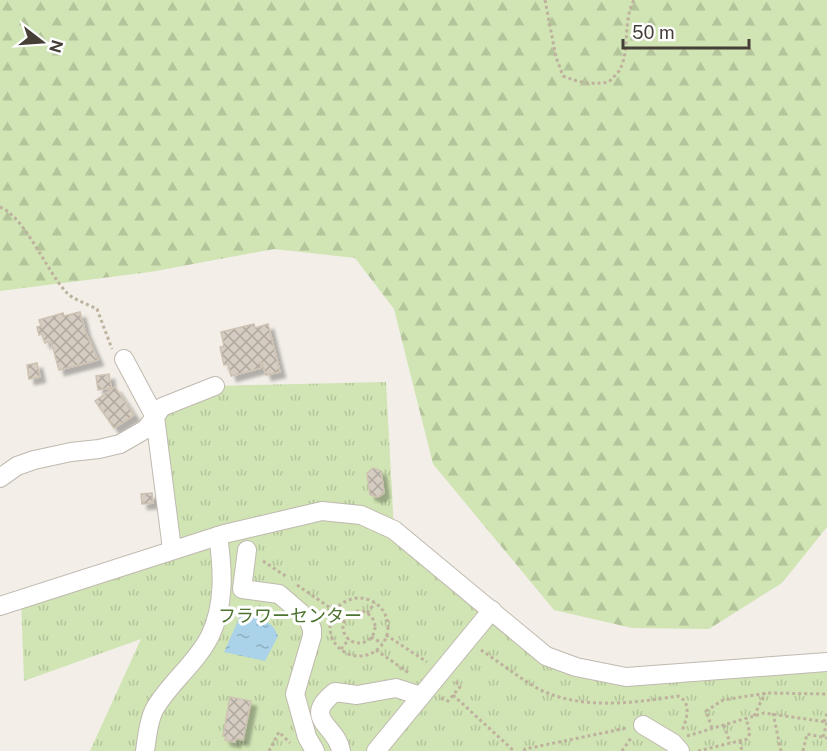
<svg xmlns="http://www.w3.org/2000/svg" width="827" height="751" font-family="'Public Sans','Noto Sans JP',sans-serif">
	<defs>
		<pattern id="grass-tufts" width="24" height="20" patternUnits="userSpaceOnUse" patternTransform="scale(1.5)"><rect width="24" height="20" fill="#d0e4b4"/><path d="M3 7l-1-3M5 7V3M7 7l1-3M15 17l-1-3M17 17v-4M19 17l1-3" fill="none" stroke="#b4c59b"/></pattern>
		<pattern id="forest-firs" width="22" height="20" patternUnits="userSpaceOnUse" patternTransform="scale(1.5)"><rect width="22" height="20" fill="#d0e4b4"/><path d="M5 1l3.5 6h-7zM16 11l3.5 6h-7z" fill="#b4c59b"/></pattern>
		<pattern id="water-ripples" width="26" height="14" patternUnits="userSpaceOnUse" patternTransform="scale(1.5)"><rect width="26" height="14" fill="#aad3ea"/><path d="M2 4q2-2 4 0t4 0M15 11q2-2 4 0t4 0" fill="none" stroke="#8cadbe"/></pattern>
		<pattern id="building-cross-hatch" width="8" height="8" patternUnits="userSpaceOnUse" patternTransform="scale(1.5)"><rect width="8" height="8" fill="#d6cdc2"/><path d="M0 0l8 8M0 8l8-8" fill="none" stroke="#afa89e"/></pattern>
		<filter id="shadow"><feDropShadow dx="5.5" dy="5.5" stdDeviation="1.5" flood-color="#0004"/></filter>
	</defs>
	<rect width="100%" height="100%" fill="#f3efe8"/>
	<path fill="url(#grass-tufts)" d="M386,382l8,148 152,126 80,21 201,-15v89h-737l51,-112 -117,42 -3,-82 151,-50 -17,-132 60,-31z"/>
	<path fill="url(#forest-firs)" d="M0,0h827v527l-45,56 -73,46 -77,-1 -78,-18 -121,-146 -39,-155 -39,-51 -81,-9 -124,23 -150,19z"/>
	<path fill="url(#water-ripples)" d="M241,614c16,4 31,4 37,22l-13,25 -41,-9z"/>
	<g fill="url(#building-cross-hatch)" stroke="#cec2b2" stroke-width="1.5" filter="url(#shadow)">
		<path d="M80,312l5,19 13,29 -39,10 -8,-29 -6,2 -3,-9 -3,1 -2,-8 4,-1 -2,-6 24,-7 1,3z"/>
		<path d="M254,324l1,4 13,-4 12,48 -14,3 -4,-13h-2l1,6 -30,8 -3,-12 -4,1 -4,-18 4,-1 -3,-14z"/>
		<path d="M37,363l3,14 -11,2 -2,-14z"/>
		<path d="M109,374l2,14 -13,2 -2,-14z"/>
		<path d="M115,387l19,28 -20,13 -19,-27z"/>
		<path d="M373,468l8,3 3,22 -6,4 -8,-2 -3,-22z"/>
		<path d="M152,493l1,10 -11,1 -1,-10z"/>
		<path d="M230,697l21,4 -8,39 -7,-2 -1,4 -10,-2 1,-3 -3,-1z"/>
	</g>
	<g fill="none" stroke-linecap="round" stroke-linejoin="round">
		<defs>
			<g id="minor">
				<path d="M124,359l31,58 17,132"/>
				<path d="M0,478l17,-12 17,-6 37,-8 28,-3 21,-5 26,-15 16,-22 53,-21"/>
				<path d="M247,550l-5,39 37,5 29,25 4,10v7l-17,58 12,43 8,14"/>
				<path d="M0,606l224,-72 98,-23 39,4 33,15 152,126 30,11 50,10 201,-15"/>
				<path d="M643,725l30,18 7,8"/>
				<path d="M145,751c2,-13 3,-29 9,-41 15,-27 42,-46 56,-74 15,-31 13,-67 8,-100"/>
				<path d="M341,751c-4,-26 -41,-32 -6,-59l22,3 39,-7 25,8"/>
				<path d="M376,751l116,-141"/>
			</g>
		</defs>
		<use href="#minor" stroke="#c0b9af" stroke-width="20"/>
		<g stroke="#beb19e" stroke-width="3" stroke-dasharray="3 3" stroke-linecap="butt">
			<path d="M545,0l11,57 7,19c17,7 29,9 46,6 3,-4 7,-7 10,-11 12,-20 3,-49 15,-71"/>
			<path d="M0,207c26,11 46,64 67,86 7,7 21,11 30,16l15,40"/>
			<path d="M263,561l24,16"/>
			<path d="M297,585l48,33"/>
			<circle cx="359" cy="627" r="29"/>
			<circle cx="359" cy="627" r="16"/>
			<path d="M367,613l8,-10"/>
			<path d="M386,635l41,27"/>
			<path d="M371,637l11,6"/>
			<path d="M341,649l8,-10"/>
			<path d="M376,650l33,23"/>
			<path d="M481,650c18,12 36,26 54,37 43,24 98,16 143,9 14,6 9,23 4,35"/>
			<path d="M453,695l61,56"/>
			<path d="M441,698l7,3 12,-14 -5,-7"/>
			<path d="M773,713l8,38"/>
			<path d="M754,716l11,-23"/>
			<path d="M824,722l3,-9"/>
			<path d="M724,725l6,18"/>
			<path d="M712,728l-6,-17 17,-11 44,-7 60,1"/>
			<path d="M687,736l77,-23 63,9"/>
			<path d="M823,737l4,-15"/>
			<path d="M740,741l2,10"/>
			<path d="M269,751l10,-19 11,11"/>
			<path d="M524,751l1,-2 102,-21"/>
			<path d="M622,751l9,-13"/>
			<path d="M698,751l49,-12 3,-6 -4,-15"/>
			<path d="M803,751l4,-17 20,4"/>
		</g>
		<use href="#minor" stroke="#fff" stroke-width="18"/>
	</g>
	<g text-anchor="middle" stroke-width="6" stroke-linejoin="round" paint-order="stroke">
		<g font-size="18" fill="#4c732f" stroke="#fff">
			<text x="290" y="622">フラワーセンター</text>
		</g>
	</g>
	<g transform="translate(42 42) rotate(107)" stroke="#ffffff" stroke-width="4.5" paint-order="stroke">
	<path d="M0-4.5L10 22L0 15L-10 22Z" fill="#463f37"/>
	<text y="-9" font-size="16" font-weight="bold" text-anchor="middle" fill="#463f37">N</text>
	</g>
	<path d="M623 39v9h126v-9" fill="none" stroke="#463f37" stroke-width="3"/>
	<text x="632" y="39" font-size="18" fill="#463f37" stroke="#ffffff" stroke-width="4.5" paint-order="stroke">50 m</text>
</svg>
